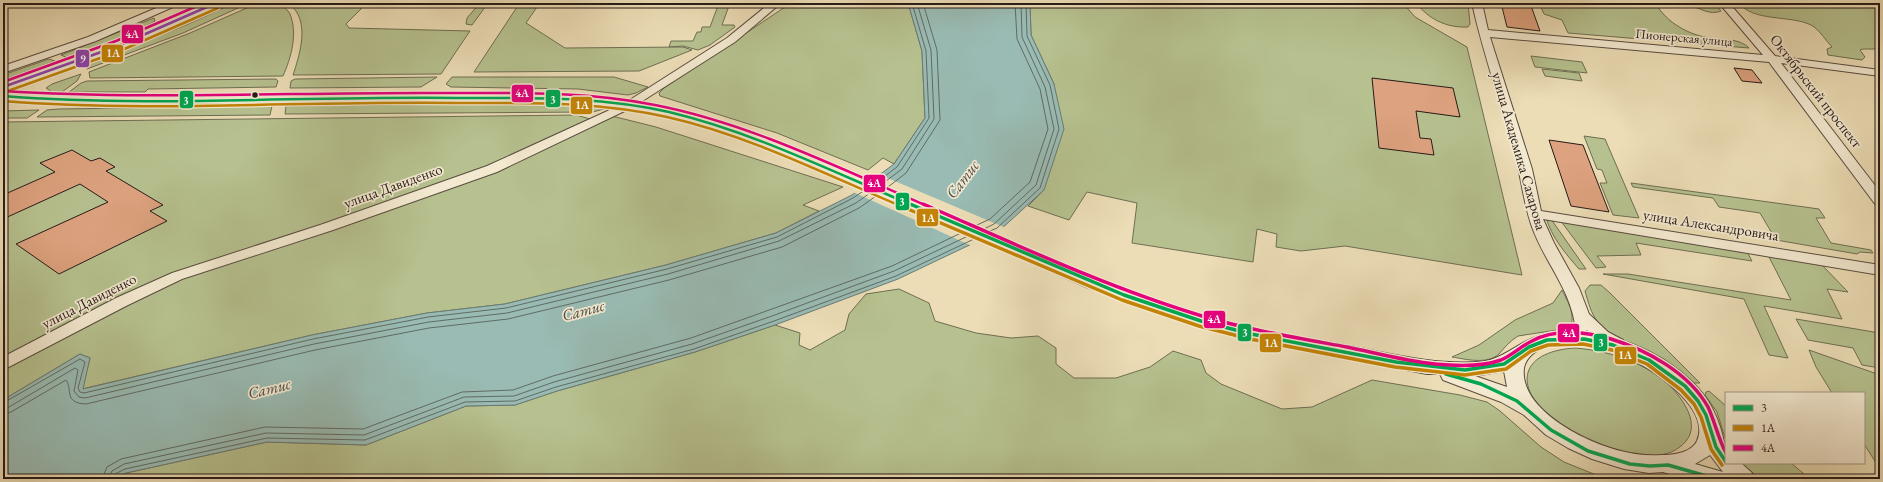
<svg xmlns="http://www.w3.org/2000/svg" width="1883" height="482" font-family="'EB Garamond',serif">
	<rect width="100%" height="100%" fill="#ecddb6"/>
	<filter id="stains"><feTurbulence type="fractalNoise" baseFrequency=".005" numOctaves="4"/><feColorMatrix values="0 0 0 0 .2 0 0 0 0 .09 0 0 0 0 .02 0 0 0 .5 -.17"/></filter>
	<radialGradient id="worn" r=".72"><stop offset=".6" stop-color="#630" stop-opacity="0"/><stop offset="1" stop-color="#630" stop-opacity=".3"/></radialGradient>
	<g fill="#b6c18f" stroke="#6e6e53">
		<path d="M234,3h15l-66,30 -96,36v-5l99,-39z"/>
		<path d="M258,3h21c4,3 9,7 11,11 8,20 1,44 -7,62l-193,2 -1,-6 101,-39z"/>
		<path d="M287,3h80l-21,21 3,4 121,3 -29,43 -148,1c6,-18 15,-46 3,-64 -2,-3 -6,-6 -9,-8z"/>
		<path d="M480,3h8l-16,22 -6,-1 1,-6z"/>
		<path d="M719,3h11l-8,22h12l1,2 -25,18 -12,5 -15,-4 -14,1 2,-6h22l4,-9h4l1,-5h8z"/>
		<path d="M791,3h117l14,48 3,67 -31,46 -11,-6 -15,12 -91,-37 -117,-37 -1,-3 5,-5z"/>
		<path d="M1030,3h373l12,14 52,30 55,228 -177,-29 -44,5 -25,-4 1,-13 -20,-5 -4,33 -121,-19 5,-40 -50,-11 -18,28 -41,-14 16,-16 10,-106 -23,-49z"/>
		<path d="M1416,3h52l2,21 -2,3c-22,1 -39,-8 -52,-24z"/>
		<path d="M1539,3h175l7,8c-12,5 -22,-4 -33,-6 -10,-2 -23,-3 -32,-1 11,19 33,31 54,34 12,2 30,0 39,10l-181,-15 -6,-13 -18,-6z"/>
		<path d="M1739,3h141v46h-17l-3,1 5,7 -3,3 -34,-5 -1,-6 5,-2c-6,-6 -13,-18 -21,-22 -20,-10 -58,-3 -72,-22z"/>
		<path d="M517,7h20l-11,16 39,25 118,-1 9,3 -53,21 -165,1z"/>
		<path d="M154,18l1,3c-26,16 -58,26 -87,37l-7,-3z"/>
		<path d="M1531,56l51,6 5,11 -52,-6z"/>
		<path d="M49,59l6,2 -52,19v-5z"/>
		<path d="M1542,69l37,4 3,8 -37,-5z"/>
		<path d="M81,74l-4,7 -15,11h-10l-6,-4 6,-4z"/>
		<path d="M437,77l-16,10 -131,1 1,-7 4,-2z"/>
		<path d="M452,77h162l34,10 -12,6 -8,2 -50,-6 -127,-2 -5,-3z"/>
		<path d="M276,79l2,2 -2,6 -128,2 -3,3h-76l12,-9 6,-2z"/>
		<path d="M543,103l71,3 -21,6 -308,2 1,-8z"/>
		<path d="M272,106l-2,9 -233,2 10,-7 12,-1z"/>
		<path d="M39,110l-12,8h-24v-7z"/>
		<path d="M576,115l18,5 8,-4 14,1 40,10 187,60 -40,18 16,6 -43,22 -110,32 -161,39 -78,9 -115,22 -230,54 8,-31 -10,-4 -77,46v-278z"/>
		<path d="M1584,136l21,3 34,79 -26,-3 -13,-32h7l-5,-13 -5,-1z"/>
		<path d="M1631,183l188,26 6,9h-9l15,25 40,7 2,3 -13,-1 -3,2 -81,-14 -16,-27 -41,-6 -6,-9 -80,-11z"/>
		<path d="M1546,217l5,2 35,50h-7c-13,-15 -28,-32 -33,-52z"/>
		<path d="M1560,220l186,30 6,11 -116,-18 5,12 -44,1 9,11 -10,1z"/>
		<path d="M1768,255l52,8 28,29 -21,-3 15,30 -78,-13 24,52 -19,-3 -25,-56 -141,-25h25l163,26z"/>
		<path d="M1590,285h11l8,7 91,91h-7c-27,-24 -73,-32 -95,-61 -7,-8 -10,-21 -13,-31z"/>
		<path d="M899,289l30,14 6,18 41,12 35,5 27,-2 18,12v16l18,14h42l34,-11 23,-16 28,9 5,13 15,11 61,25 30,-2 60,-27 88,15 27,7 13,9 41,36 23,15 42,17h-1492l12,-6 141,-31 99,3 100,-39 49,-1 42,-14 138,-39 80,-27 25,8 -1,12 11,5 35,-20 4,-16 17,-20z"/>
		<path d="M1562,290c6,12 14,25 8,38l-52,8c-8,5 -13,11 -19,18 -12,11 -34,5 -47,3l27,-12 36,-25 38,-17z"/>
		<path d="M1796,319l78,13 6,4v32l-18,-3 -9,-17 -45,-8z"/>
		<path d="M1575,348c41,3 92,21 112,61 5,10 7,23 -1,32 -29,36 -111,0 -138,-25 -37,-35 -23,-65 27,-68z"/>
		<path d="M1809,350l71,25v94l-16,-25v-51h-32l-16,-26z"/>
		<path d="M1709,391l17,15v35l-9,-29 -12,-17 1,-3z"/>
		<path d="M1739,463h52l19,16h-50z"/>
	</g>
	<path fill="#99bbb3" stroke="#6b7b75" d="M908,3h122l1,32 23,49 10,45 -20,61 -45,41 -101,48 -123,46 -80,27 -138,39 -42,14 -49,1 -100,39 -99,-3 -141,31 -12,6h-111v-79l77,-46 10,4 -7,31 229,-54 115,-22 78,-9 161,-39 110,-32 76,-38 42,-31 31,-46 -3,-67z"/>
	<path fill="#ecddb6" d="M878,174l128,54 -6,5 -28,13 -119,-54z"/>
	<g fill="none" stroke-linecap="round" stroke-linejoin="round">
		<g stroke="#606b65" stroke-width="1">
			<path d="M877,182l20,-15 32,-49 -3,-67 -14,-48"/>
			<path d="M882,184l20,-15 32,-50 -3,-69 -14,-47"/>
			<path d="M888,187l18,-14 34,-53 -3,-70 -14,-47"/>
			<path d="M977,225l13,-6 40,-37 18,-53 -8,-40 -23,-50 -2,-36"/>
			<path d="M984,229l10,-5 42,-39 18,-56 -9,-42 -23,-50 -1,-34"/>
			<path d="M990,231l7,-3 43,-40 19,-59 -9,-44 -23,-49 -1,-33"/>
			<path d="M3,403l77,-44 5,3 -7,26 2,4 4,1 229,-54 115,-22 78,-9 161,-39 110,-32 76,-39 12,-8"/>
			<path d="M3,408l6,-1 66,-39 3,2 -4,21 5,6 6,1 229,-54 115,-22 78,-9 161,-39 111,-33 77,-38 14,-10"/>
			<path d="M3,414l8,-2 55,-32c7,9 -3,23 20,24l229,-54 114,-22 79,-9 161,-39 113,-33 77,-39 17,-12"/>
			<path d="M102,479l5,-12 14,-8 144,-32 98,2 99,-37 51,-2 40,-14 138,-38 201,-72 69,-33"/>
			<path d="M108,479l4,-8 12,-7 142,-31 98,2 100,-38 50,-1 40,-14 138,-38 80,-28 122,-45 74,-35"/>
			<path d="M114,479l1,-5 10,-5 142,-31 98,2 100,-38 50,-1 41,-14 138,-38 80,-28 122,-45 78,-37"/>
		</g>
	</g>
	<g fill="#dda27f" stroke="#271b17">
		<path d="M1501,3h29l10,28 -33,-4z"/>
		<path d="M1734,68l18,2 10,13 -20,-2z"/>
		<path d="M1372,78l81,10 7,29 -44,-6 4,27 11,1 3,16 -55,-7z"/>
		<path d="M1549,140l34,5 26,67 -38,-6z"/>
		<path d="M72,150l19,11 9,-3 15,9 -9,4 57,34 -13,6 17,10 -108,53 -43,-30 92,-42 -28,-18 -77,35v-24l52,-23 -15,-9z"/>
	</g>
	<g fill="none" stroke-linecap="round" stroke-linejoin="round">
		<defs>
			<g id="minor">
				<path d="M168,3h14l-86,38 -93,32v-7l85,-29z"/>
				<path d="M770,3h11l-46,39 -102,65 -136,65 -164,58 -151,49 -56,27 -123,64v-13l113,-59 56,-25 151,-49 164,-58 138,-63 102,-65z"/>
				<path d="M1472,3h10l6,27 275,25 -44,-52h10l46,53 105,14v6l-99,-13 99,129v13l-5,-1 -106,-142 -279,-25 42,132 9,42 339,54v10l-337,-56 11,24 25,45 10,26 19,18 15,8 2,4 -2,4c-14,4 -27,-9 -36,-18 -7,7 -12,15 -23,12l-2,-4 13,-14c-6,-37 -31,-63 -43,-97 -9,-25 -11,-52 -18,-77 -14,-49 -31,-97 -42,-147z"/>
			</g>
			<path id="tertiary" d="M3,92c154,11 309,-1 463,1 56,1 112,0 167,8 61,10 120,31 177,54 69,28 136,58 204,88 29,12 57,25 85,36 49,19 100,37 151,48 33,8 66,13 100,19 42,8 85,19 128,16 27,-2 42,-23 67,-28 53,-12 125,18 158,60 15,19 23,46 23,69h15l11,10 3,6h-25l-4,-4 2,4h-42l-23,-7 -14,1 -25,-4 -32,-10 -24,-11 -22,-13 -22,-20 -23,-13 -58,-22 -3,-6h-13l-176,-34 -57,-15 -108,-38 -247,-109 -93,-38 -79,-24 -38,-7 -58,-6 -140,-2 -362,4 -66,-5zM1571,344c18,2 36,5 53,12 25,10 88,51 73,85 -6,12 -24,14 -35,14 -28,2 -54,-6 -79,-18 -24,-12 -63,-37 -59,-69 2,-11 13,-19 23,-22 7,-2 16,-1 24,-2zM1504,371l3,16 -32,-11zM1710,455l13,17 -28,-8z"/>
			<path id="secondary" d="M204,3h19l-2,3 -98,43 -120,43v-10l110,-39z"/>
		</defs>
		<use href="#minor" stroke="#584c3f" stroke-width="2"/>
		<use href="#tertiary" stroke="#584c3f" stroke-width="2"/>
		<use href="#secondary" stroke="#271b17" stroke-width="2"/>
		<use href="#minor" fill="#f3e9d0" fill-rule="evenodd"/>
		<use href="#tertiary" fill="#f3e9d0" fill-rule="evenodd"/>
		<use href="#secondary" fill="#f3e9d0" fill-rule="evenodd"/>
		<defs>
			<path id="bus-1-far1" d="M3,96c155,12 311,-1 466,2 67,0 135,-1 200,14 84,20 164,60 243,93"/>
			<g id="bus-1">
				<path d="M910,204l214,91 77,26 50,13 145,28 69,8 39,-6 25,-17 18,-7 37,-1 29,6 36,15 36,26 13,15 8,14 10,32 10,15"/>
				<path d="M1446,374l35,10 36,17 34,29 37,21 42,13 20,2 18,-1 49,14"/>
			</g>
			<g id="bus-2-far1">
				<path d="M5,92l115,-41 98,-43"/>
				<path d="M3,101c154,12 309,-1 463,2 67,0 135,-1 201,14 80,18 156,56 231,88"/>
			</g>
			<path id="bus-2" d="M896,204l226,96 77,26 51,13 145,28 70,8 41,-6 25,-18 17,-6 35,-1 29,6 35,14 34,26 13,14 7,13 10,32 11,16"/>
			<g id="bus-3-far1">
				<path d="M3,82l113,-41 88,-38"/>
				<path d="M3,91c147,9 293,1 440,2 71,0 143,-2 212,12 93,18 184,63 270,100"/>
			</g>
			<path id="bus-3" d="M923,204c92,40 183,83 279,112 47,14 96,22 145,31 29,6 58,14 88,17 20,2 47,3 66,-4 12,-5 20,-14 31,-19 23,-13 55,-9 79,-2 36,11 78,34 97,68 7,15 10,31 18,46"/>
			<path id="bus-4" d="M3,87l115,-41 98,-43"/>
		</defs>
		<use href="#bus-1-far1" stroke="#f3e9d0" stroke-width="5"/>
		<use href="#bus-1" stroke="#f3e9d0" stroke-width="6"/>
		<use href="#bus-2-far1" stroke="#f3e9d0" stroke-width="5"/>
		<use href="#bus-2" stroke="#f3e9d0" stroke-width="6"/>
		<use href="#bus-3-far1" stroke="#f3e9d0" stroke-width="5"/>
		<use href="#bus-3" stroke="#f3e9d0" stroke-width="6"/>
		<use href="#bus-4" stroke="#f3e9d0" stroke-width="5"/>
		<use href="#bus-1-far1" stroke="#00a651" stroke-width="2.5"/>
		<use href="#bus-1" stroke="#00a651" stroke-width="3.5"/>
		<use href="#bus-2-far1" stroke="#c38306" stroke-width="2.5"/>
		<use href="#bus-2" stroke="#c38306" stroke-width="3.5"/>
		<use href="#bus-3-far1" stroke="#e5007d" stroke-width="2.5"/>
		<use href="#bus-3" stroke="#e5007d" stroke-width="3.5"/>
		<use href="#bus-4" stroke="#8e44ad" stroke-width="2.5"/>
	</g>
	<circle fill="#271b17" stroke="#f3e9d0" stroke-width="1.5" cx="255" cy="95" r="3.5"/>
	<g text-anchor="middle" stroke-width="3.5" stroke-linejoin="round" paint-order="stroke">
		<g font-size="13" fill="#271b17" stroke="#f3e9d0">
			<text transform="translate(1684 37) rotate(5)" y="5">Пионерская улица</text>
		</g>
		<g font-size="15" fill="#271b17" stroke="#f3e9d0">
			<text transform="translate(1816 91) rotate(52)" y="5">Октябрьский проспект</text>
			<text transform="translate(1519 151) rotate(74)" y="5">улица Академика Сахарова</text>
			<text transform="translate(393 186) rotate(-20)" y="5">улица Давиденко</text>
			<text transform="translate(1711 225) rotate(9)" y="5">улица Александровича</text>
			<text transform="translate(89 301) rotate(-27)" y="5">улица Давиденко</text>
		</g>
		<g font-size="16" font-style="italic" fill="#494b46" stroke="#f3e9d0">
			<text transform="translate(962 179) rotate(-53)" y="6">Сатис</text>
			<text transform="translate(583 310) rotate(-15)" y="6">Сатис</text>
			<text transform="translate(269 388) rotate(-14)" y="6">Сатис</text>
		</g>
	</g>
	<g stroke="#f3e9d0" stroke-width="1.5">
		<rect x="121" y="24" width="23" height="20" rx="4" fill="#e5007d"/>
		<rect x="101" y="44" width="23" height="19" rx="4" fill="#c38306"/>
		<rect x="75" y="49" width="15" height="19" rx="4" fill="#8e44ad"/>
		<rect x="511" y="84" width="23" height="19" rx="4" fill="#e5007d"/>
		<rect x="545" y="89" width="16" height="19" rx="4" fill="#00a651"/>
		<rect x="179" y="90" width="15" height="19" rx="4" fill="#00a651"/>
		<rect x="570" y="96" width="23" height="19" rx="4" fill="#c38306"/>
		<rect x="863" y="174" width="23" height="19" rx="4" fill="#e5007d"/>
		<rect x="895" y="192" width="15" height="19" rx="4" fill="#00a651"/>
		<rect x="916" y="208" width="23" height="19" rx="4" fill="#c38306"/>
		<rect x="1203" y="310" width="23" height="19" rx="4" fill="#e5007d"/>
		<rect x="1237" y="323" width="15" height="19" rx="4" fill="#00a651"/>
		<rect x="1557" y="323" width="23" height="20" rx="4" fill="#e5007d"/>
		<rect x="1593" y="333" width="15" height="19" rx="4" fill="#00a651"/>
		<rect x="1259" y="333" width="23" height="20" rx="4" fill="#c38306"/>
		<rect x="1614" y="346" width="23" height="19" rx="4" fill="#c38306"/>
	</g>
	<g font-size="11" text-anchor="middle" font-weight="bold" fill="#fff">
		<text x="132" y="38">4А</text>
		<text x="113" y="57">1А</text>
		<text x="83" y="62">9</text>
		<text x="522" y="97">4А</text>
		<text x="553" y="103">3</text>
		<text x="186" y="104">3</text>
		<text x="582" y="109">1А</text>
		<text x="874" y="187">4А</text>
		<text x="902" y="205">3</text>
		<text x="928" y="222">1А</text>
		<text x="1214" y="323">4А</text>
		<text x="1245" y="336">3</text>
		<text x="1569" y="337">4А</text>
		<text x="1601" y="346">3</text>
		<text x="1271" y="347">1А</text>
		<text x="1625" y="359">1А</text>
	</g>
	<rect width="1883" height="482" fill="none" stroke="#ecddb6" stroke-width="16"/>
	<rect x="4" y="4" width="1875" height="474" fill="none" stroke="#271b17" stroke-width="2"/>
	<rect x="8" y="8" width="1867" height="466" fill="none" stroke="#271b17"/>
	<rect x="1725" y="392" width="140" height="72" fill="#f3e9d0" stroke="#a19786"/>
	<rect x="1733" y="405" width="20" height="6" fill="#00a651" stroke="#a19786"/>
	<text x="1761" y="412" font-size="12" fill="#271b17">3</text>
	<rect x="1733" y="425" width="20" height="6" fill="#c38306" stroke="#a19786"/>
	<text x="1761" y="432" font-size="12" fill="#271b17">1А</text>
	<rect x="1733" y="445" width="20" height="6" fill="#e5007d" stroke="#a19786"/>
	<text x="1761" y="452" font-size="12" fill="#271b17">4А</text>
	<rect width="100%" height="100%" filter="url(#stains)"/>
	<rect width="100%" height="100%" fill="url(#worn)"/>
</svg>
